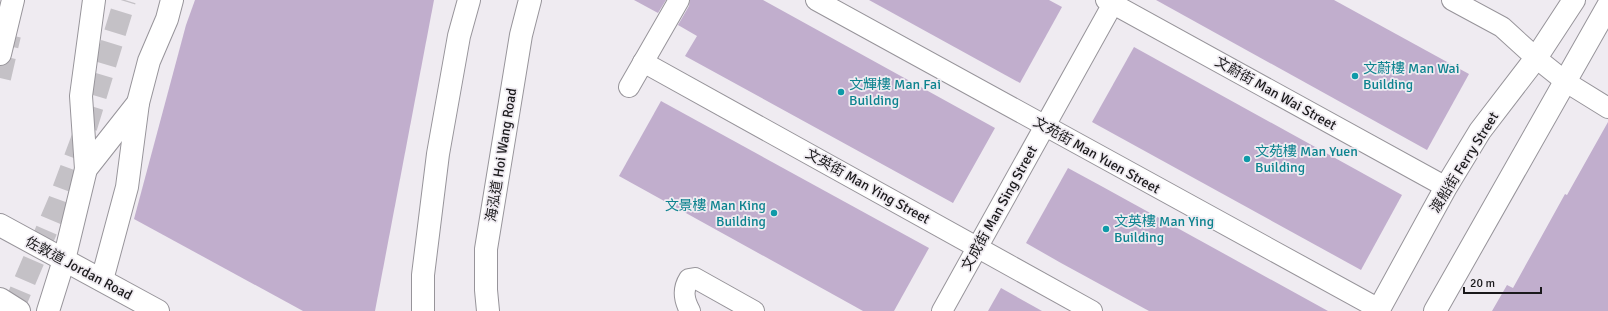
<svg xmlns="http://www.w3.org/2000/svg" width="1608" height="311" font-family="Signika,'Noto Sans TC',sans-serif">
	<rect width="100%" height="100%" fill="#efebf1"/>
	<g fill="#c1aecd">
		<path d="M195,0h239l-59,311h-72l-169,-92 52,-194z"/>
		<path d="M634,0h32l-8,13z"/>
		<path d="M690,0h73l232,128 -42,75 -268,-147 12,-20 -19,-11 11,-19z"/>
		<path d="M869,0h180l13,7 -42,76z"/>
		<path d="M1156,0h178l135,74 -42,76z"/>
		<path d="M1134,47l268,148 -41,75 -269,-148z"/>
		<path d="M661,101l268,147 -35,63h-31l-244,-135z"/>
		<path d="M1608,122v189h-116l15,-26 6,3 52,-94 2,1z"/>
		<path d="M1068,168l35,19 225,124h-179l-88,-48 -35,-20z"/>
		<path d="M1001,288l41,23h-54z"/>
	</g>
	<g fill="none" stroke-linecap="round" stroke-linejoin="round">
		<g stroke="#c4c1c6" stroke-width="22" stroke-dasharray="22 11" stroke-linecap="butt">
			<path d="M0,78l10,-43"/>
			<path d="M12,311l47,-110 27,-73 39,-128"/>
		</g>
		<defs>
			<g id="street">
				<path d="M816,0l563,309"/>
				<path d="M1106,0l340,187"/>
				<path d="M1452,0l50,27 34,31 30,24 42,26"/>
				<path d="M643,62l449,249"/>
				<path d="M629,87l50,-87"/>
				<path d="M690,311c-6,-11 -8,-21 -1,-32l6,-1 59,33"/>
				<path d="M942,311l173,-311"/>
			</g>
			<g id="secondary">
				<path d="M48,311l16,-51 22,-91 52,-66 11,-42 18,-42 5,-19"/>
				<path d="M423,311v-36l15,-121 21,-118 10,-36"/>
				<path d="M488,311l-2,-21v-41l35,-214 9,-35"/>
			</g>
			<g id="primary">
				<path d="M0,54l13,-54"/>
				<path d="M86,169l-5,-73 13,-96"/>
				<path d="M0,225l158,86"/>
				<path d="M102,280l25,-93 11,-84"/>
				<path d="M0,299l19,12"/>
				<path d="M1378,311l68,-124 34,-56 56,-73 38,-58"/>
				<path d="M1435,311l173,-305"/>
			</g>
		</defs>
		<use href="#street" stroke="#97949a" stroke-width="22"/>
		<use href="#secondary" stroke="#97949a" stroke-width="24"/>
		<use href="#primary" stroke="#97949a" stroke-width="24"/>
		<use href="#street" stroke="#fff" stroke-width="20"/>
		<use href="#secondary" stroke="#fff" stroke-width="22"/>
		<use href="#primary" stroke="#fff" stroke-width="22"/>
	</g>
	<g fill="#0f9aa8" stroke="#efebf1" stroke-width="1.5">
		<circle cx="1355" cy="76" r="4"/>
		<circle cx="841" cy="92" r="4"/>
		<circle cx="1247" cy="159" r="4"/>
		<circle cx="774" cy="213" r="4"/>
		<circle cx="1106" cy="229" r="4"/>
	</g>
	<g text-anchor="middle" stroke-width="3.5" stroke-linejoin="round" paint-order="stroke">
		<g font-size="14" fill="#0d838f" stroke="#efebf1" text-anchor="start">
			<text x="1363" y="73">文蔚樓 Man Wai<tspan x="1363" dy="16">Building</tspan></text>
			<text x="849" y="89">文輝樓 Man Fai<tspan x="849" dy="16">Building</tspan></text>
			<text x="1255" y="156">文苑樓 Man Yuen<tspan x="1255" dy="16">Building</tspan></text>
			<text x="766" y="210" text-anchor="end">文景樓 Man King<tspan x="766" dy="16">Building</tspan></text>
			<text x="1114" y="226">文英樓 Man Ying<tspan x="1114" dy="16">Building</tspan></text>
		</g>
		<g font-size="14" fill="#1a191b" stroke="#efebf1">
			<text transform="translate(1276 93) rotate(29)" y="5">文蔚街 Man Wai Street</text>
			<text transform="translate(501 155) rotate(-81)" y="5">海泓道 Hoi Wang Road</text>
			<text transform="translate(1097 155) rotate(29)" y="5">文苑街 Man Yuen Street</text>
			<text transform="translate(1464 162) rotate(-58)" y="5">渡船街 Ferry Street</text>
			<text transform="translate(868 186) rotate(29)" y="5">文英街 Man Ying Street</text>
			<text transform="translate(999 208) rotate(-61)" y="5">文成街 Man Sing Street</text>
			<text transform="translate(79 268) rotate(28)" y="5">佐敦道 Jordan Road</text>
		</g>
	</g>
	<path d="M1464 287v6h77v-6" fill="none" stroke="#1a191b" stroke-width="2"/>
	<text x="1470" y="287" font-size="12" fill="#1a191b" stroke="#efebf1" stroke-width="3" paint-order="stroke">20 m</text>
</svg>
